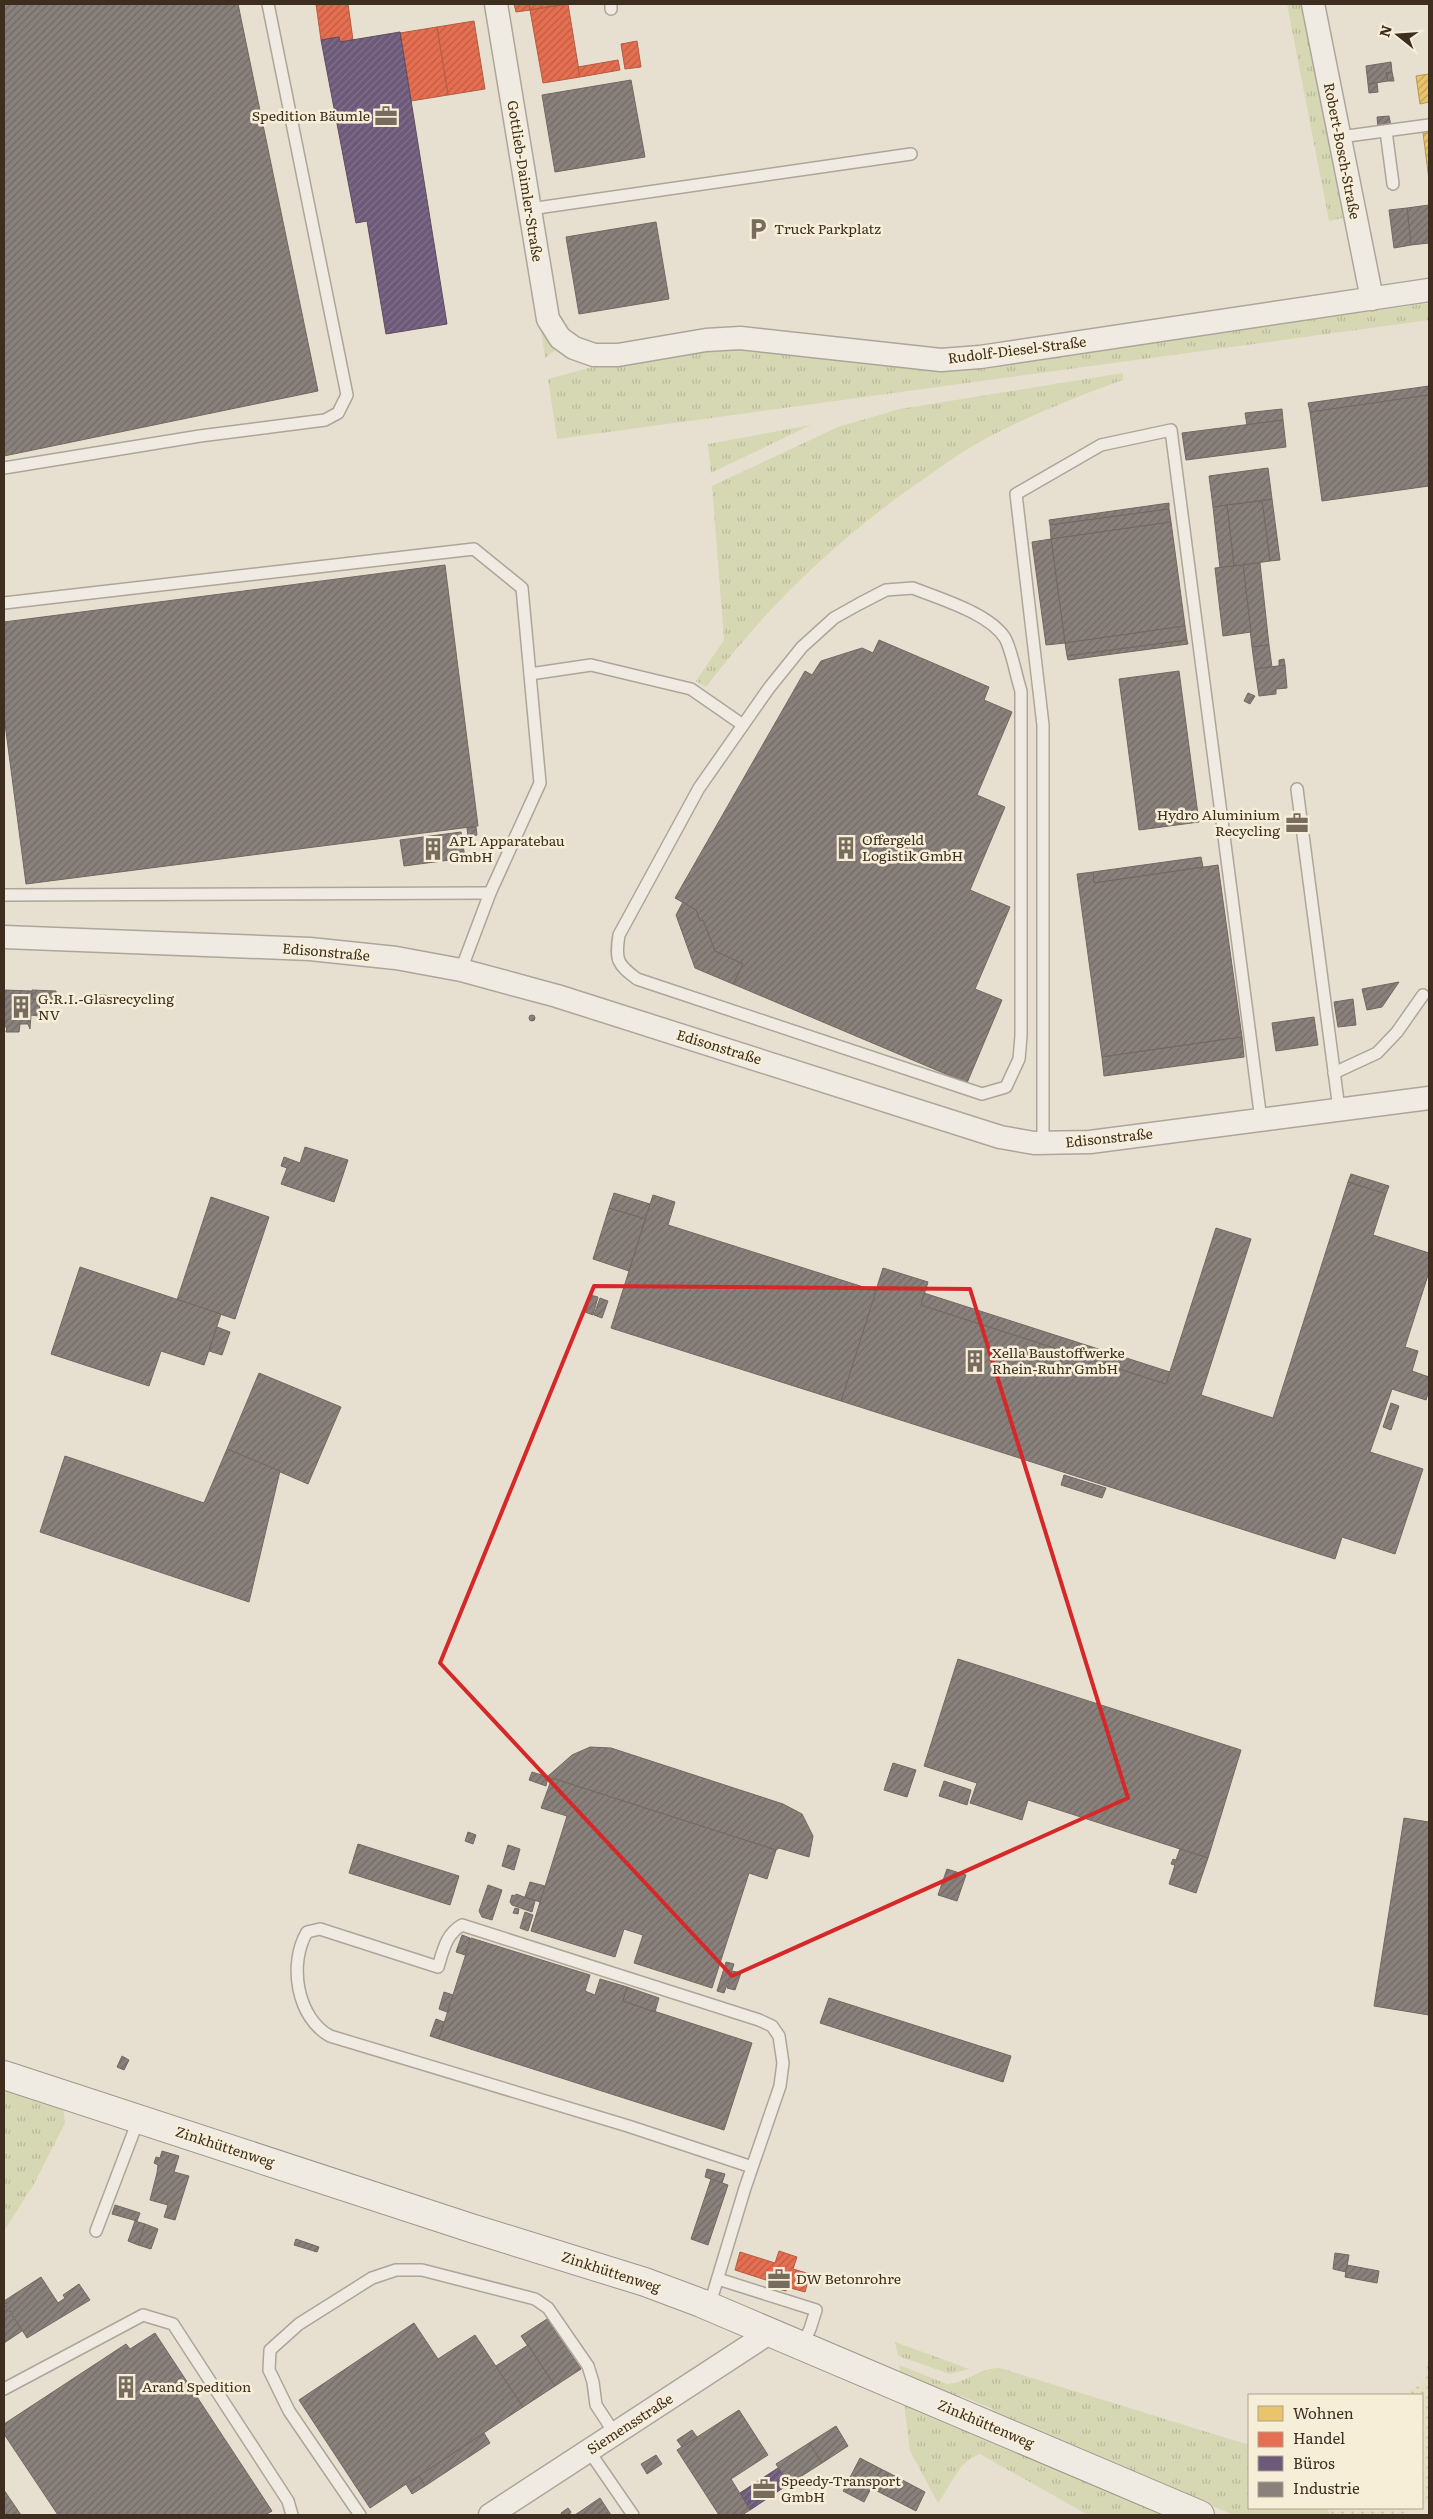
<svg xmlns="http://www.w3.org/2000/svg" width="1433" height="2519" font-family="Literata,serif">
	<defs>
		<pattern id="farmland-dots" width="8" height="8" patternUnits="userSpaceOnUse" patternTransform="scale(1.25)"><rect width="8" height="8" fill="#e6dfc2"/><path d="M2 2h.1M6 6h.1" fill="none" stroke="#c6c0a6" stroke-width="1.8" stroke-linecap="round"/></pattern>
		<pattern id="grass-tufts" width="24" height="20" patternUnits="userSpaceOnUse" patternTransform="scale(1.25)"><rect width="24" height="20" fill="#d6d7b3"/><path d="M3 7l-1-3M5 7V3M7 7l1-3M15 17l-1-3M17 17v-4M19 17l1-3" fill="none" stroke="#b9b99a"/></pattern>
		<pattern id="homes-hatch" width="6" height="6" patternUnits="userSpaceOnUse" patternTransform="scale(1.25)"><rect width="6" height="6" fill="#e9c46a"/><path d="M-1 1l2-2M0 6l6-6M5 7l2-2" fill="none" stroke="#bea057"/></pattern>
		<pattern id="shops-hatch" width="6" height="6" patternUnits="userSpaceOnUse" patternTransform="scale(1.25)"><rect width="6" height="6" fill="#e76f51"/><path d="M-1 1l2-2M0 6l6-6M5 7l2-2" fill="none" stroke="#bc5c43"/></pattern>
		<pattern id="offices-hatch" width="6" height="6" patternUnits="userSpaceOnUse" patternTransform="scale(1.25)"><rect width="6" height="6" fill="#6d597a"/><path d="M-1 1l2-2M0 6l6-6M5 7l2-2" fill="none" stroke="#83738a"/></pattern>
		<pattern id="industry-hatch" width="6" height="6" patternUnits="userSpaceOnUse" patternTransform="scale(1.25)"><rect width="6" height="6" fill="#8a817c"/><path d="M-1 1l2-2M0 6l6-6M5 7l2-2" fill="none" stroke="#726a65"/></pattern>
	</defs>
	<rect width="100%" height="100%" fill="#e7e0d1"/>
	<g fill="url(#farmland-dots)">
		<path d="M1429,2356v146l-7,4v-111h-23l25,-12z"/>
		<path d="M1326,2508h91l-18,7h-68z"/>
	</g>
	<g fill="url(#grass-tufts)">
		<path d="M1287,4h14l42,214 -14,3z"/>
		<path d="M1429,303v17l-872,119 -9,-60 52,-14 144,-18 114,13 499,-55 2,8z"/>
		<path d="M539,318l20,29 -14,11v-1z"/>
		<path d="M1123,373v7c-46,16 -92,35 -136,58 -25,13 -49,31 -72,47 -81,57 -150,124 -209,202l-10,-6 28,-41 -12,-154 126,-59 62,-18z"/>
		<path d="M811,425l-100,48 -3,-29z"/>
		<path d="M4,2086l59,20 2,17 -31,61 -30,47z"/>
		<path d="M895,2342l69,25 5,2 -19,5 -52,-18z"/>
		<path d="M899,2365l48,19c19,-1 34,-17 53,-16l249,77v63h77l5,7h-97l-229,-93 2,-4 -15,-6 1,-3 -32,-13 -2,2 -59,-27z"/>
		<path d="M904,2403l266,112h-82l-108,-61c-23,8 -28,31 -42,49l-28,-52z"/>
	</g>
	<g fill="url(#homes-hatch)" stroke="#b59754">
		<path d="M1429,74v28l-9,2 -4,-28z"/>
		<path d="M1423,133h6v47z"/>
	</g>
	<g fill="url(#shops-hatch)" stroke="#b45c42">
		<path d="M316,4h32l5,36 -13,2 -1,-5 -18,3z"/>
		<path d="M514,4h15l1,6 -14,2z"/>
		<path d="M529,4h37l-36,6z"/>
		<path d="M568,4l12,73 -37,6 -13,-73z"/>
		<path d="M474,21l11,68 -37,6 -11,-68z"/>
		<path d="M437,27l11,68 -37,6 -11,-68z"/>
		<path d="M637,41l4,26 -16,2 -4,-25z"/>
		<path d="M618,60l2,10 -40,7 -2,-10z"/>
		<path d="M779,2251l18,6 -4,12 17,5 -5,18 -18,-5 -1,4 -18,-5 1,-5 -34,-11 5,-18 35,11z"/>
	</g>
	<g fill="url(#offices-hatch)" stroke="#5f4c5f">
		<path d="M400,32l47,292 -61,10 -19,-113 -11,2 -35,-183 18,-3 1,5z"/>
		<path d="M778,2468l11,16 -39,26 -10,-17z"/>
	</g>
	<g fill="url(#industry-hatch)" stroke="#736860">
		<path d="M4,4h234l80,387 -314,65z"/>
		<path d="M1391,62l1,10 -6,1 2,8 -20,3 -2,-18z"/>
		<path d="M1392,72l2,9h-6l-2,-8z"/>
		<path d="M631,80l14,77 -90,15 -13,-77z"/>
		<path d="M1377,83l1,9 -9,1 -1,-9z"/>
		<path d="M1389,116l2,10 -13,2 -1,-11z"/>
		<path d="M1429,205v38l-18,2 -4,-37z"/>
		<path d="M1407,208l4,37 -17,3 -5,-38z"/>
		<path d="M656,222l13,77 -90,15 -13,-77z"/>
		<path d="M1429,386v9l-119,17 -2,-9z"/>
		<path d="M1429,395v91l-107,15 -12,-89z"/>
		<path d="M1282,409l1,11 -36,5 -2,-12z"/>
		<path d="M1283,420l3,27 -100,13 -4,-27z"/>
		<path d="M1268,468l4,31 -59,8 -4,-31z"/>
		<path d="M1272,499l8,61 -10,1 -8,-60z"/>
		<path d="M1262,501l8,60 -36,5 -7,-61z"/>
		<path d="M1169,503v6l-119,16 -1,-5z"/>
		<path d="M1227,505l7,61 -14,2 -7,-61z"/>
		<path d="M1169,509l2,13 -120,17 -1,-14z"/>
		<path d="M1171,522l14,104 -120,17 -14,-104z"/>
		<path d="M1051,539l14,104 -19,2 -14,-103z"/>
		<path d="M1260,563l9,82 -17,2 -9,-82z"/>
		<path d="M445,565l33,261 -452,58 -22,-168v-94z"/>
		<path d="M1243,565l8,67 -28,4 -8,-68z"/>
		<path d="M1185,626l2,14 -120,16 -2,-13z"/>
		<path d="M879,640l110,47 -5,13 28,12 -35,83 28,12 -35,83 40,17 -35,82 27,11 -35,83 -234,-99 10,-20 -28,-13 -12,-31 -3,1 -4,-11 -21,-12 130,-227 7,4 9,-14 41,-13 11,5z"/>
		<path d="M1187,640l1,4 -120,16 -1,-4z"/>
		<path d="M1269,645l3,22 -17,2 -3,-22z"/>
		<path d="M1284,659l1,6 -6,1v-6z"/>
		<path d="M1285,665l2,23 -11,1v5l-17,2 -4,-27z"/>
		<path d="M1179,671l20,151 -60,8 -20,-151z"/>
		<path d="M1248,693l7,3 -5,8 -6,-3z"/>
		<path d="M476,827l1,8 -9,2 -1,-9z"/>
		<path d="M461,832l4,26 -61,8 -4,-26z"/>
		<path d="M1201,857l2,10 -109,16 -1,-11z"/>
		<path d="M1218,865l24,172 -140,20 -25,-183 16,-2 1,11z"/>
		<path d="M683,902l13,8 4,11 3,-1 12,31 28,13 -10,20 -38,-16 -19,-53z"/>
		<path d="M1399,982l-17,25 -15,3 -5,-21z"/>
		<path d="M4,990l28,1 -1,8h9l-1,17 -8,-1 -1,14 -2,-5h-8l-1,8h-13l1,-5h-3z"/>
		<path d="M32,990l24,1v9l-24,-1z"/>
		<path d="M99,995l19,1v9l-20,-1z"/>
		<path d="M1353,999l3,26 -18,2 -4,-25z"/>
		<circle cx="532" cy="1018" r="3"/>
		<path d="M1314,1017l4,28 -42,6 -4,-28z"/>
		<path d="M1242,1037l2,20 -140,19 -2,-19z"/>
		<path d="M305,1147l43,13 -14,42 -53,-18 6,-16 -6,-2 3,-9 16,6z"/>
		<path d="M1351,1174l38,12 -3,8 -38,-12z"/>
		<path d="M1348,1182l38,12 -13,41 56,18v19l-24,75 13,4 -6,20 17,6v13l-3,10 -34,-11 -22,63 53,17 -28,85 -53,-17 -7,22 -494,-158 42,-133 45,14 -7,23 245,79 50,-156 35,11 -50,156 72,23z"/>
		<path d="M614,1193l36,11 -5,15 -36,-11z"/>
		<path d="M653,1195l22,7 -7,23 208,66 -35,110 -230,-73z"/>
		<path d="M211,1197l58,20 -34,102 -58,-19z"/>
		<path d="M609,1208l36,11 -16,52 -36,-12z"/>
		<path d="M80,1267l141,47 -17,51 -43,-14 -12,35 -98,-32z"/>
		<path d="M924,1293l246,79 -4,12 -245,-79z"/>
		<path d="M590,1295l8,2 -5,18 -8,-3z"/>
		<path d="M600,1298l8,3 -6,17 -8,-3z"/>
		<path d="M217,1327l13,5 -8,23 -13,-4z"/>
		<path d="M259,1373l82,34 -33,77 -81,-35z"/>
		<path d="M1391,1403l8,3 -8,24 -8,-3z"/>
		<path d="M227,1449l53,22 -31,131 -209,-70 25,-76 139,47z"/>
		<path d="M1064,1475l42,13 -4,10 -41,-13z"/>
		<path d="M958,1659l283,91 -33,108 -180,-58 -6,20 -52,-17 7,-20 -53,-17z"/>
		<path d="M590,1747l21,1 172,56 19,10 11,22 -4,21 -30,-9 -3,2 -229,-73 25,-22z"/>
		<path d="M893,1763l23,7 -9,27 -23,-7z"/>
		<path d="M532,1772l16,5 -2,9 -17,-6z"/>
		<path d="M552,1778l224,72 -9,29 -18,-6 -37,115 -78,-25 9,-28 -19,-6 -9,28 -84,-26 36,-115 -26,-8z"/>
		<path d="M944,1781l27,9 -4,15 -28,-9z"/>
		<path d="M1404,1818l25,4v193l-55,-9z"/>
		<path d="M468,1832l8,3 -3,9 -8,-3z"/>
		<path d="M358,1844l101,32 -9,29 -101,-32z"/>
		<path d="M508,1845l12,4 -6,21 -12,-4z"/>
		<path d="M1180,1849l28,9 -12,35 -27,-9 6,-19 -4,-1 2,-5 3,1z"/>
		<path d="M947,1869l19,6 -9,26 -19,-6z"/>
		<path d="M530,1882l15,4 -5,16 -15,-5z"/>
		<path d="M488,1885l14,5 -10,30 -10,-3 -3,-6z"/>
		<path d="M516,1894l19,7 -3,11 -20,-7 -2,-3 2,-7 3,1z"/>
		<path d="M515,1908l4,1 -1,5 -5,-1z"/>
		<path d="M525,1912l8,3 -5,16 -8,-3z"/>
		<path d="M462,1935l8,3 -5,17 -9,-3z"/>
		<path d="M471,1938l119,37 -5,16 10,4 5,-16 27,8 -4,14 129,42 -28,87 -285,-91z"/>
		<path d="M726,1962l8,2 -10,29 -7,-2z"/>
		<path d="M732,1971l9,2 -6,17 -8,-2z"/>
		<path d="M627,1987l32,11 -4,14 -32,-11z"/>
		<path d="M444,1992l9,3 -6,17 -8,-3z"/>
		<path d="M829,1998l182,58 -8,26 -183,-59z"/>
		<path d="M436,2019l8,3 -5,17 -9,-3z"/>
		<path d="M122,2056l7,4 -5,10 -7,-3z"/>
		<path d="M162,2151l17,5 -5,16 15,4 -14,44 -11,-3 4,-12 -18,-5 7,-27 1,-8 -4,-2 2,-6 4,1z"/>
		<path d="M707,2169l18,5 -3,9 -17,-6z"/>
		<path d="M711,2179l17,6 -20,60 -17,-6z"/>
		<path d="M115,2205l25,8 -3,8 -25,-7z"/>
		<path d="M135,2221l10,3 -7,21 -10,-4z"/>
		<path d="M145,2224l13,5 -7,20 -13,-4z"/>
		<path d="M296,2239l23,8 -2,5 -23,-7z"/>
		<path d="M1335,2253l14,2 -3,17 -13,-3z"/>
		<path d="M1347,2265l32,6 -2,12 -32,-6z"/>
		<path d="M41,2277l17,26 7,-5 -2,-3 16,-11 11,16 -63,38 -23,-37z"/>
		<path d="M4,2303l18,28 -18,12z"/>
		<path d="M547,2319l34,50 -26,17 -34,-50z"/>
		<path d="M414,2323l24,36 37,-24 48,72 -153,101 -71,-108z"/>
		<path d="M155,2333l117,178 -7,4h-207l-54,-81v-10l122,-80 4,5z"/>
		<path d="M528,2345l27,41 -32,21 -27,-41z"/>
		<path d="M739,2410l29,45 -37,24 19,31 -8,5h-23l-42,-65z"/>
		<path d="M836,2426l12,20 -26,17 -13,-20z"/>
		<path d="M692,2430l5,7 -15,10 -5,-7z"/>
		<path d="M484,2433l6,10 -65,43 -6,-10z"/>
		<path d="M809,2443l13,20 -33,21 -13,-20z"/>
		<path d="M656,2455l6,9 -15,10 -6,-10z"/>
		<path d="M860,2458l21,11 -17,33 -21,-11z"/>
		<path d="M881,2469l8,4 -10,19 -7,-4z"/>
		<path d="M889,2473l36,19 -9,19 -37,-19z"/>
		<path d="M419,2476l6,10 -13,8 -6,-10z"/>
		<path d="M4,2490l17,25h-17z"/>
		<path d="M600,2498l11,17h-36z"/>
		<path d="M568,2508l3,4 -2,3h-7l-1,-2z"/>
	</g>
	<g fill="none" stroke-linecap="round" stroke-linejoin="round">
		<defs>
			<g id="lane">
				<path d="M611,4v5"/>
				<path d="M1386,131l7,53"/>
				<path d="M1340,137l89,-12"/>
				<path d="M530,209l381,-55"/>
				<path d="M4,468l196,-32 125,-16 13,-7 9,-18 -79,-391"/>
				<path d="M913,588c27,11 76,25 92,50 7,13 11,38 16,53v345l-2,23 -13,28 -24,7 -345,-115c-20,-15 -22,-19 -18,-44l80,-147 70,-100 33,-41 32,-29 25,-14 27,-14z"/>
				<path d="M4,603l470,-54 48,39 18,195 -50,110 -29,77"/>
				<path d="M530,674l61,-9 100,24 52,36"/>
				<path d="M1297,789l42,320"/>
				<path d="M4,895l486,-2"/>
				<path d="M1334,1073l43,-20 20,-21 26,-37"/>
				<path d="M1043,1144v-419l-27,-231 85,-49 70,-15 90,690"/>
				<path d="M96,2231l43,-113"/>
				<path d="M718,2279l98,31 -6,19 -8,17"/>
				<path d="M709,2307l36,-119 35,-102 3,-23 -4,-27 -7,-10 -13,-6 -297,-95c-16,9 -19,26 -24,42l-118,-38 -13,3c-19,32 -10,86 23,104l298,90 124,41"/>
				<path d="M4,2389l139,-74 30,9 115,177 4,14"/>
				<path d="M589,2451l44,64"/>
				<path d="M360,2515l-71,-104 -20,-41 1,-20 29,-26 73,-46 24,-8h26l113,29 13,9 40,58 5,16 3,23 19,29"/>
			</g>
			<g id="street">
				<path d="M496,4l52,315 12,19 14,10 20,7h24l88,-15 34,-2 201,22 39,-3 449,-67"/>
				<path d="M1313,4l59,295"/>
				<path d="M4,937l306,12 86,9 65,12 96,26 443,141 34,6 56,-1 339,-44"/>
				<path d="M490,2515l279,-182"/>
			</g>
			<path id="secondary" d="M4,2075l467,153 174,54 56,21 499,212"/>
		</defs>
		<use href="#lane" stroke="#ada599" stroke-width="14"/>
		<use href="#street" stroke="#ada599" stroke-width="25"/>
		<use href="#secondary" stroke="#9c958a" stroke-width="30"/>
		<use href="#lane" stroke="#efebe3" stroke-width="11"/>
		<use href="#street" stroke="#efebe3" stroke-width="22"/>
		<use href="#secondary" stroke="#efebe3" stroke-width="28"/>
	</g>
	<path fill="none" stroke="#d62828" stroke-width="4" stroke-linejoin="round" d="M594,1286l376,3 158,509 -396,178 -292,-313z"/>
	<defs>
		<symbol id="office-bare" viewBox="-9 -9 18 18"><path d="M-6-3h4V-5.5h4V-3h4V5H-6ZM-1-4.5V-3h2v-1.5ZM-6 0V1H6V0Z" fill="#786c5e" stroke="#f7eed8" stroke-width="2.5" paint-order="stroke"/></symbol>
		<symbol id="parking-bare" viewBox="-9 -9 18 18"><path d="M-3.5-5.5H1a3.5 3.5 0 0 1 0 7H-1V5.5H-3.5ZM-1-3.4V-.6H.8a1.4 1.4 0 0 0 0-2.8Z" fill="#786c5e" stroke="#f7eed8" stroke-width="2.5" paint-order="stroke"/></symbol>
		<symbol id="building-bare" viewBox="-9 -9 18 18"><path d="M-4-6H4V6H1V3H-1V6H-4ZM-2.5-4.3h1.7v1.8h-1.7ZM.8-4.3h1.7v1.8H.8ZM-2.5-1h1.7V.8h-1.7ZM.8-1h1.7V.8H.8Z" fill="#786c5e" stroke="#f7eed8" stroke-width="2.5" paint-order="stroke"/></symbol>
	</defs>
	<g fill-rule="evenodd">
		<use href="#office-bare" x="370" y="100" width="32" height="32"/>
		<use href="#parking-bare" x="742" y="213" width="32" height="32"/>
		<use href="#office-bare" x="1281" y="807" width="32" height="32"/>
		<use href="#building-bare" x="830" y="832" width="32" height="32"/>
		<use href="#building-bare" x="417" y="833" width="32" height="32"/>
		<use href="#building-bare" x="5" y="991" width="32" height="32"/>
		<use href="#building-bare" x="959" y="1345" width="32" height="32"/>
		<use href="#office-bare" x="763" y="2263" width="32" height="32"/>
		<use href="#building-bare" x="110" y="2371" width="32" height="32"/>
		<use href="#office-bare" x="748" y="2473" width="32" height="32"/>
	</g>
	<g text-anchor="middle" stroke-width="5" stroke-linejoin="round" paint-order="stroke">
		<g font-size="14" fill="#3d2e20" stroke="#f7eed8" text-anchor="start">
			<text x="370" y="121" text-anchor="end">Spedition Bäumle</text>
			<text x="774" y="234">Truck Parkplatz</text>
			<text x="1280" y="820" text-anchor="end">Hydro Aluminium<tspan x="1280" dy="16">Recycling</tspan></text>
			<text x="862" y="845">Offergeld<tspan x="862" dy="16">Logistik GmbH</tspan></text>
			<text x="449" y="846">APL Apparatebau<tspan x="449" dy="16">GmbH</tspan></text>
			<text x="38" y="1004">G.R.I.-Glasrecycling<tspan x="38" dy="16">NV</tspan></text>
			<text x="992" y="1358">Xella Baustoffwerke<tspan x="992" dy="16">Rhein-Ruhr GmbH</tspan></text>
			<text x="796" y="2284">DW Betonrohre</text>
			<text x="142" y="2392">Arand Spedition</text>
			<text x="781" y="2486">Speedy-Transport<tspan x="781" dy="16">GmbH</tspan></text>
		</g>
		<g font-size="14" fill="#3d2e20" stroke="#f7eed8">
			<text transform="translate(1342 151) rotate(79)" y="5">Robert-Bosch-Straße</text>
			<text transform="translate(525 181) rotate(81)" y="5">Gottlieb-Daimler-Straße</text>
			<text transform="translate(1017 350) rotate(-7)" y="5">Rudolf-Diesel-Straße</text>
			<text transform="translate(326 952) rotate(5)" y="5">Edisonstraße</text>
			<text transform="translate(719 1047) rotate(17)" y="5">Edisonstraße</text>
			<text transform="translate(1109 1138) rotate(-6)" y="5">Edisonstraße</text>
			<text transform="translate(225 2147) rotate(18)" y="5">Zinkhüttenweg</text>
			<text transform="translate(611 2272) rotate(18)" y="5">Zinkhüttenweg</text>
			<text transform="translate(630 2424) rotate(-33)" y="5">Siemensstraße</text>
			<text transform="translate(986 2424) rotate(23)" y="5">Zinkhüttenweg</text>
		</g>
	</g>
	<rect width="1433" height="2519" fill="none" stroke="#3d2e20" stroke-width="10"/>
	<rect x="1248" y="2394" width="175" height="115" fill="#f7eed8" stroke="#ada18e"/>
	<rect x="1258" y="2406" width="25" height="15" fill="#e9c46a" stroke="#ada18e"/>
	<text x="1293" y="2419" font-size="15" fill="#3d2e20">Wohnen</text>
	<rect x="1258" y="2432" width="25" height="15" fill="#e76f51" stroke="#ada18e"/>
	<text x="1293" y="2444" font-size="15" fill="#3d2e20">Handel</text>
	<rect x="1258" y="2456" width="25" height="15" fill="#6d597a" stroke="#ada18e"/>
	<text x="1293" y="2469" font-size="15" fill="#3d2e20">Büros</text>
	<rect x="1258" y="2482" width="25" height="15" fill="#8a817c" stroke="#ada18e"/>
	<text x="1293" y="2494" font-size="15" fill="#3d2e20">Industrie</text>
	<g transform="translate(1398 35) rotate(287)" stroke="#f7eed8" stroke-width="4" paint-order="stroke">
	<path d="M0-4L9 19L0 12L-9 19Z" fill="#3d2e20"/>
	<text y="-8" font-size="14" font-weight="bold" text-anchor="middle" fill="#3d2e20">N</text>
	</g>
</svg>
